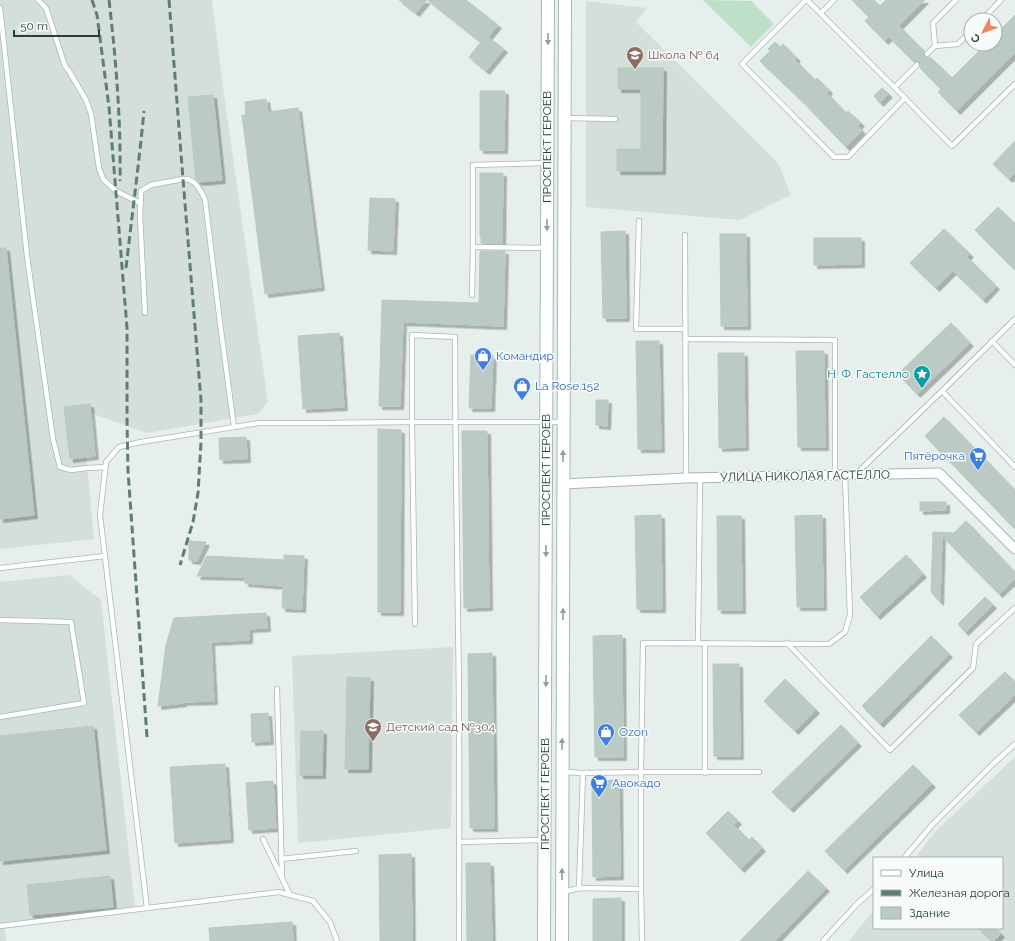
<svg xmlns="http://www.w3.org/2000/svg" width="1015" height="941" font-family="Raleway,sans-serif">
	<defs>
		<filter id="shadow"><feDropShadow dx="3.5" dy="3.5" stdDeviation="0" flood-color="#0004"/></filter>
	</defs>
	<rect width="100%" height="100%" fill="#e6efeb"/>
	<g fill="#d4dfda">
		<path d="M0,0h212l12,94 44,308 -10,12 -111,19 -65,-23 12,129 -94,10z"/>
		<path d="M586,1l61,7 -11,14 142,141 13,32 -51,25 -154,-13z"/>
		<path d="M69,575l32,25 34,308 -131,16 2,17h-6v-359z"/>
		<path d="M453,647l-2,181 -153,15 -6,-187z"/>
		<path d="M1015,757v184h-166l25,-31v18h128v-70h-87l21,-27z"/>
	</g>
	<path fill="#bfe0c8" d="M703,0l48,1 23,23 -23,23z"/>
	<g fill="#bbcac4" stroke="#b8c9c2" filter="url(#shadow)">
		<path d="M399,0h28l-11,13z"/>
		<path d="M428,0h38l32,25 -10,12 16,12 -18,22 -17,-14 12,-15z"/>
		<path d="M852,0h22l6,6 6,-6h39l-26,26 25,25 -1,4 2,2 3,1 2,-1 22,21 34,-34h9v-9l20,-20v38l-58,58 -19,-19 3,-3 -21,-21 1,-2 -1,-3 -2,-2 -4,1 -25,-25 -4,4 -20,-20 4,-4z"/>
		<path d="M775,42l5,5 3,-3 14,14 -2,2 20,20 2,-2 12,12 -2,3 19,20 2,-2 13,12 -3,3 4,5 -16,16 -42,-44 -44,-42 10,-10 -2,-2z"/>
		<path d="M618,68h45l-1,103h-45v-22h24v-60h-23z"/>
		<path d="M882,88l7,6 -9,9 -6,-7z"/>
		<path d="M480,91h25l-1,59h-24z"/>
		<path d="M213,95l9,85 -23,2 -3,-2 -8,-83z"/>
		<path d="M266,99l2,13 30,-4 23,179 -56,7 -23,-179h4l-1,-13z"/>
		<path d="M1015,141v32l-6,6 -16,-15z"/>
		<path d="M480,173h23l-1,71 -21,-1v-7h-1z"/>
		<path d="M370,198l25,1 -2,52 -25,-1z"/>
		<path d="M998,207l17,17v46l-40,-40z"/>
		<path d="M944,229l26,25 -3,3 29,29 -13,14 -30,-29 -17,17 -26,-25z"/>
		<path d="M625,231l1,87h-23l-2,-86z"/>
		<path d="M720,234h26l1,92h-26z"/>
		<path d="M814,238h47v26l-47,1z"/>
		<path d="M0,248h6l28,267 -34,4z"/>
		<path d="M480,251h25l-2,75 -100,-4 -3,84h-21l3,-106 97,3z"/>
		<path d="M951,323l19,20 -53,51 -19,-20z"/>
		<path d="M339,333l5,74 -41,2 -5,-73z"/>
		<path d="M636,341h23l2,108h-23z"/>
		<path d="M796,351h28l1,96h-27z"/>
		<path d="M718,353h26l1,94 -26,1z"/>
		<path d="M471,355l22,1 -2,52h-22z"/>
		<path d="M596,400h12l-1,26 -11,-1z"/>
		<path d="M90,404l5,52 -25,3 -6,-52z"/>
		<path d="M944,417l71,73v39l-90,-93z"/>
		<path d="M378,429l23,1 -1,182h-22z"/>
		<path d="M462,431h25l2,176 -25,1z"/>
		<path d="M246,437l1,22 -27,1 -1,-22z"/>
		<path d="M920,502h26v8l-26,1z"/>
		<path d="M661,515l1,94h-25l-2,-93z"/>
		<path d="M822,515l1,92h-26l-2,-91z"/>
		<path d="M717,516h24l1,94h-24z"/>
		<path d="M966,521l49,51v7l-16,15 -57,-58 -2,66 -9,-10 2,-60 21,1z"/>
		<path d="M189,541l17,1 -9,19 -8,-1z"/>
		<path d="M284,555l20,1 -2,53 -20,-1 1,-22 -38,-3v-6l-48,-1 10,-20 77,4z"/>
		<path d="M906,555l17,19 -46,42 -17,-19z"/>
		<path d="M985,597l8,8 -28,27 -7,-8z"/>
		<path d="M266,613l1,15 -18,1v11l-38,2 3,59 -31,1v1l-25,3 8,-61 8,-27z"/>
		<path d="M622,635l1,122h-28l-2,-121z"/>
		<path d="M931,636l18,18 -69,70 -18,-18z"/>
		<path d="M492,653l2,175h-24l-2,-174z"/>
		<path d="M713,664h26l1,92h-26z"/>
		<path d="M1005,672l10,10v13l-39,37 -17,-17z"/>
		<path d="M347,677l23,1 -2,91h-23z"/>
		<path d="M785,679l31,31 -21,21 -31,-30z"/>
		<path d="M268,713l2,28 -18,1 -1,-28z"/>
		<path d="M841,725l17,18 -68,66 -18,-17z"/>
		<path d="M93,726l13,124 -106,11v-125z"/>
		<path d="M301,731h22l-1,44h-22z"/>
		<path d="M225,764l5,75 -55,4 -5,-76z"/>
		<path d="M913,765l19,19 -88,86 -19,-19z"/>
		<path d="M619,780l1,96 -27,1 -1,-96z"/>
		<path d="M273,781l3,47 -27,2 -3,-47z"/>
		<path d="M728,811l10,10 -4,4 15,15 3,-3 10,11 -21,21 -35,-36z"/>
		<path d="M411,854l1,87h-32l-1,-86z"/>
		<path d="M466,863h24l2,78h-25z"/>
		<path d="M808,871l18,17 -51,53h-35z"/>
		<path d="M110,876l3,31 -83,8 -3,-30z"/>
		<path d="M621,898v43h-28v-42z"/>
		<path d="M292,922l1,19h-83l-1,-13z"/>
		<path d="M978,928h17l6,6 -7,7h-2z"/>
	</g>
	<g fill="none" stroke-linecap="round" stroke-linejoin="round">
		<defs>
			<g id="lane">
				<path d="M38,0l8,8 19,58 4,5 17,29 5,14 8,54 4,11 13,12 24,12"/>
				<path d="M806,0l-64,64 92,93h14l57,-59 47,48 63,-62"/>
				<path d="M807,0l98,98"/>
				<path d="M0,8l27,248 26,183 7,28 11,3 16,-2 18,-1"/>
				<path d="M821,13l13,-13"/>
				<path d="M982,20l19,-20"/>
				<path d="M935,46l-2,-23 23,-23"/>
				<path d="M927,54l8,-8 23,-2 13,-13"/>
				<path d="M895,87l22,-22"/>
				<path d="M565,118l50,1"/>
				<path d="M639,221l-3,108h49"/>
				<path d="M685,235l1,243"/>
				<path d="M473,247l74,1"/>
				<path d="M472,295l1,-48v-82l73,-2"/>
				<path d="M145,313l-5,-97 1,-25 10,-6 32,-6c12,-1 17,11 22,20l15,124 14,104"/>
				<path d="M686,339l149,1v135"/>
				<path d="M992,341l23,24"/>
				<path d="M942,391l73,-72"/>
				<path d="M856,474l86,-83 73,76"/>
				<path d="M0,568l105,-12"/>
				<path d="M0,620l71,2 13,81 -84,14"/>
				<path d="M415,624l-3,-202v-87l43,2c0,95 2,190 3,285 2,106 1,213 1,319"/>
				<path d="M698,643l2,-165"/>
				<path d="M787,643l103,107 83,-82 3,-24 39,-36"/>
				<path d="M277,689l5,189"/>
				<path d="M563,772l20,1 58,-1v117"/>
				<path d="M759,772h-118l2,-129 186,1 16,-12 5,-17 -5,-140"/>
				<path d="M705,773v-130"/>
				<path d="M263,839l27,56"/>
				<path d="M459,842l85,-2"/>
				<path d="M904,858l28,-33 62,-62 21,-19"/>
				<path d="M281,859l75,-8"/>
				<path d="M579,888l4,-115"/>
				<path d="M563,892l16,-4 62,1 1,52"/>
				<path d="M147,908l-47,-393 6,-53 13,-15 22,-5 118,-19h64l89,-1h151"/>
				<path d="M0,926l279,-34 34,9 17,21 7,19"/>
				<path d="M823,941l34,-37 17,-15"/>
			</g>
			<path id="street" d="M563,484l123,-6 253,-5 76,76"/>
			<g id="secondary">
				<path d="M544,941l4,-941"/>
				<path d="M562,941l3,-941"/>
			</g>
		</defs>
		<use href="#lane" stroke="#a8b8b2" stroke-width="6"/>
		<use href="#street" stroke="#a8b8b2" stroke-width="11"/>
		<use href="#secondary" stroke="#a4bbb3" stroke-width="14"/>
		<use href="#lane" stroke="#fff" stroke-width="4.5"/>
		<use href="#street" stroke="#fff" stroke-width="9"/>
		<use href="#secondary" stroke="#fff" stroke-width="12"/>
		<g stroke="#5f7d75" stroke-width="3" stroke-dasharray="8 4" stroke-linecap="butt">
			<path d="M92,0l5,15 12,92 18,221v93l1,50 19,266"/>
			<path d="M109,0c7,60 12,121 11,181"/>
			<path d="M169,0l14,179 18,221v42l-3,51 -5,29 -13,43"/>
			<path d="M126,268c6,-53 13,-105 18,-157"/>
		</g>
	</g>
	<defs><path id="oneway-solid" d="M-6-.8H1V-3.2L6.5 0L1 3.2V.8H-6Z"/></defs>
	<g fill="#92a09c">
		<use href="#oneway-solid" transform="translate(548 39) rotate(90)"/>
		<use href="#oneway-solid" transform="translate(547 225) rotate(90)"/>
		<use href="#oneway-solid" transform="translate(563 456) rotate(-90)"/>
		<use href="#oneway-solid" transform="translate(546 551) rotate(90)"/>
		<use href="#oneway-solid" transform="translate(563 614) rotate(-90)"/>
		<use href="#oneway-solid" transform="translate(546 681) rotate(90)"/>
		<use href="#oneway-solid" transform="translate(562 744) rotate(-90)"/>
		<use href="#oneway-solid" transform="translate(562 874) rotate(-90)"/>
	</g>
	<defs>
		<symbol id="school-pin" viewBox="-11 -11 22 30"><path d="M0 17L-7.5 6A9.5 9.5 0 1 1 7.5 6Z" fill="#8d6e63" stroke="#f7fbf9"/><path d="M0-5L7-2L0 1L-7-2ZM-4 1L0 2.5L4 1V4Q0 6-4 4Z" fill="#fff"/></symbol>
		<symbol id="shop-pin" viewBox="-11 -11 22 30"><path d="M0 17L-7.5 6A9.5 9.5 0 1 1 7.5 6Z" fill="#3f7fe0" stroke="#f7fbf9"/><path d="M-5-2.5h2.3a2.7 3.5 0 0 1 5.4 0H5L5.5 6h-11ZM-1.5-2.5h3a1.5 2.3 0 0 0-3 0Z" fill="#fff"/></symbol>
		<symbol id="sight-pin" viewBox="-11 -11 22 30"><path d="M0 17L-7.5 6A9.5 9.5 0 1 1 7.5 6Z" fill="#0f9aa8" stroke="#f7fbf9"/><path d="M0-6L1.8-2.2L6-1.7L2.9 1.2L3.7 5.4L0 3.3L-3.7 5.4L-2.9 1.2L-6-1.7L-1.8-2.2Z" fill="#fff"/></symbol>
		<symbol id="supermarket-pin" viewBox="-11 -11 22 30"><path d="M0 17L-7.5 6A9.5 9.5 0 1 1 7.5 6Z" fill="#3f7fe0" stroke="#f7fbf9"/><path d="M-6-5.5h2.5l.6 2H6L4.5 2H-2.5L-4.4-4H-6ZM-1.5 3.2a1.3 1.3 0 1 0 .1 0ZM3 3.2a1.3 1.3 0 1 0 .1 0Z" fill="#fff"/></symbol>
	</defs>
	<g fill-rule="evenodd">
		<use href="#school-pin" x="625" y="45" width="20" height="27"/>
		<use href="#shop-pin" x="473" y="346" width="20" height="27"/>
		<use href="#sight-pin" x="912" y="364" width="20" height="27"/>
		<use href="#shop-pin" x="512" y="376" width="20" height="27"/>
		<use href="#supermarket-pin" x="968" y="446" width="20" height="27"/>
		<use href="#school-pin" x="363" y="717" width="20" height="27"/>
		<use href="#shop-pin" x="596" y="722" width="20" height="27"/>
		<use href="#supermarket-pin" x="589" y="773" width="20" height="27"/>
	</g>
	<g text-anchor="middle" stroke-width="3" stroke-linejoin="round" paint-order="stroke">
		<g font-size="12" fill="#785e54" stroke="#f7fbf9" text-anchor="start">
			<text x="648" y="59">Школа № 64</text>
			<text x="386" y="731">Детский сад №304</text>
		</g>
		<g font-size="12" fill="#24423a" stroke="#f7fbf9">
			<text transform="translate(547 147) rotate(-90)" y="4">ПРОСПЕКТ ГЕРОЕВ</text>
			<text transform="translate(546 470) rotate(-90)" y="4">ПРОСПЕКТ ГЕРОЕВ</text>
			<text transform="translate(805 476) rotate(-1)" y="4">УЛИЦА НИКОЛАЯ ГАСТЕЛЛО</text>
			<text transform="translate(545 794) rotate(-90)" y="4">ПРОСПЕКТ ГЕРОЕВ</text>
		</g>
		<g font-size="12" fill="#366cbe" stroke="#f7fbf9" text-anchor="start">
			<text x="496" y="360">Командир</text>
			<text x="535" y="390">La Rose.152</text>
			<text x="965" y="460" text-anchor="end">Пятёрочка</text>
			<text x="619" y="736">Ozon</text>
			<text x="612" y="787">Авокадо</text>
		</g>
		<g font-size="12" fill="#0d838f" stroke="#f7fbf9" text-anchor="end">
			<text x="909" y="378">Н. Ф. Гастелло</text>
		</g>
	</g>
	<rect x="873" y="857" width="130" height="72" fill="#f7fbf9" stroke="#a3b1ad"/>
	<rect x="881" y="870" width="20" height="6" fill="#ffffff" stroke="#a3b1ad"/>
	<text x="909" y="877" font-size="12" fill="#24423a">Улица</text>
	<rect x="881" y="890" width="20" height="6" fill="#5f7d75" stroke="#a3b1ad"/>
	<text x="909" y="897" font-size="12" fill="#24423a">Железная дорога</text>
	<rect x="881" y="907" width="20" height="12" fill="#bbcac4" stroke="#a3b1ad"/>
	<text x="909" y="917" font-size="12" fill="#24423a">Здание</text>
	<g transform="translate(983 32) rotate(229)"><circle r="19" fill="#f7fbf9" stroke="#a3b1ad"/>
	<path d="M0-3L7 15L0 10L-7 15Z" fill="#f4845f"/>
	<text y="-6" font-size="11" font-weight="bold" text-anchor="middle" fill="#24423a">С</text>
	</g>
	<path d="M14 30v6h85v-6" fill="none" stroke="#24423a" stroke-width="2"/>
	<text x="20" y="30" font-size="12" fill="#24423a" stroke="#f7fbf9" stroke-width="3" paint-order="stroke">50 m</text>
</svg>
